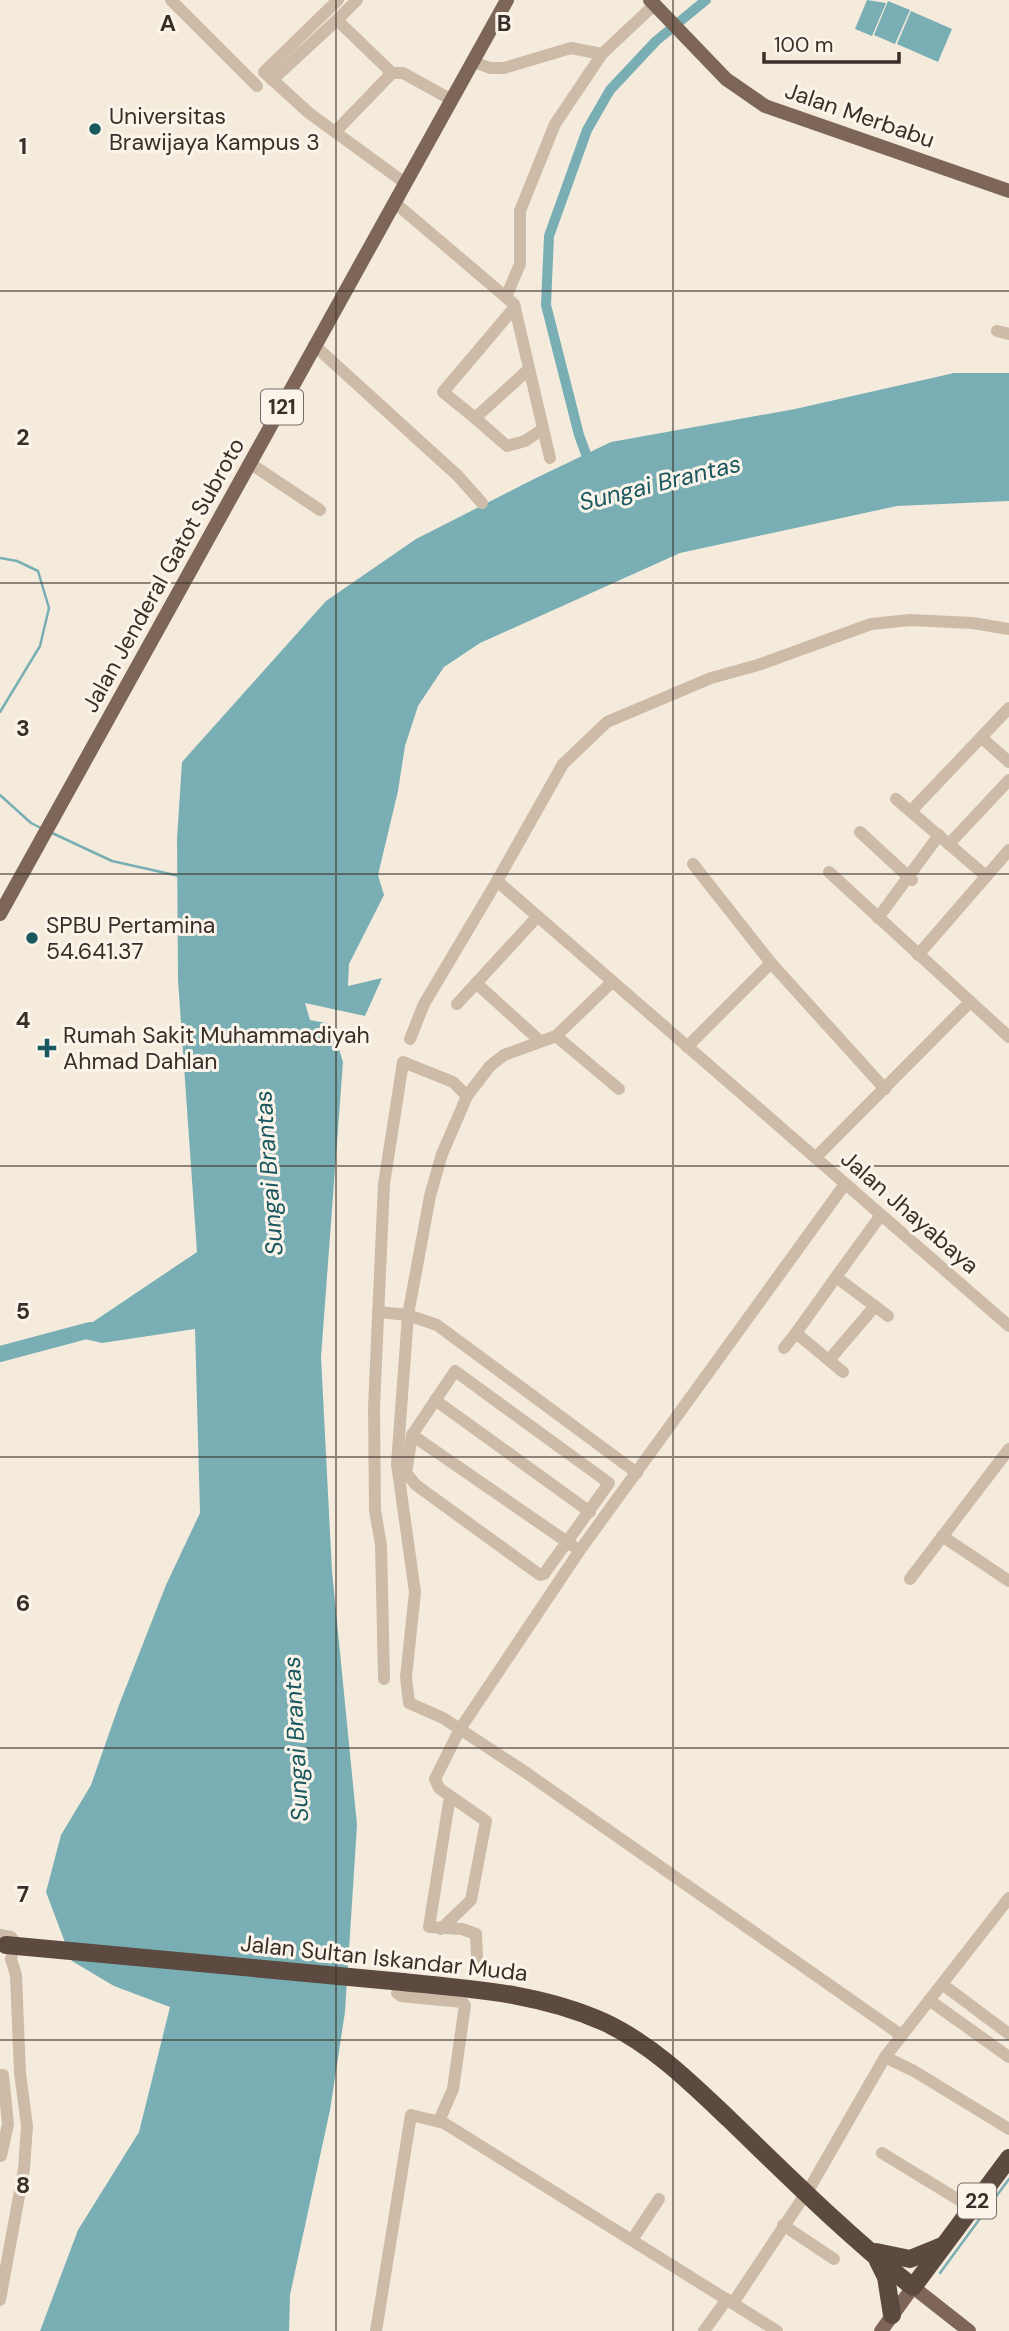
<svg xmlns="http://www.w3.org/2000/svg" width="1009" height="2331" font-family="'DM Sans',sans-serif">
	<rect width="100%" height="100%" fill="#f5ebdd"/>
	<g fill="#79afb4">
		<path d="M867,0l19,3 -14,33 -17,-7z"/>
		<path d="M888,1l22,9 -15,34 -21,-9z"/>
		<path d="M911,11l41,18 -14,33 -41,-18z"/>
		<path d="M954,373h55v128l-112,5 -217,47 -200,90 -36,24 -26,39 -13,40 -7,45 -20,84 6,20 -35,69 -1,22 34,-8 -17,38 -60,-13 5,17 21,4 12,38 -22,295 11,214 25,254 -12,187 -15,98 -40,185 -1,36h-249l38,-101 61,-98 31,-125 -56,-21 -42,-25 -26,-69 15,-57 30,-50 28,-80 47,-120 34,-72 -5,-184 -93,14 -30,-7 125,-84 -19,-272 -1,-141 5,-77 144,-161 90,-62 118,-60 77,-37 184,-33z"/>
	</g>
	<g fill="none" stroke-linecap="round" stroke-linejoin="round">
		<g stroke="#79afb4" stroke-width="2.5">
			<path d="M0,558l17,3 21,10 11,37 -9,38 -40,66"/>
			<path d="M0,795l31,28 10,5"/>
			<path d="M50,832l62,29 67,15"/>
			<path d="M940,2273l69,-94"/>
		</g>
		<path stroke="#79afb4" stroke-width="10" d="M590,465l-11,-30 -33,-130 3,-69 38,-106 23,-40 46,-49 50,-41"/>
		<path stroke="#79afb4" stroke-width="16" d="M0,1354l90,-24"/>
		<g stroke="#cebba7" stroke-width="12">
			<path d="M171,0l86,86"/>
			<path d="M338,0l-74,72 45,41 96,70"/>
			<path d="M357,0l-20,20 55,53"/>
			<path d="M474,62l16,6h14l67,-20 31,6"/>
			<path d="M272,80l65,-60"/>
			<path d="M336,131l56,-58h11l49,27"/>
			<path d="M394,202l120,102 36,154"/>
			<path d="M506,297l14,-33v-53l35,-87 47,-70 52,-49"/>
			<path d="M515,307l-72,85 32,26 54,-49"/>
			<path d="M997,331l12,3"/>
			<path d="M314,345l144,131 24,27"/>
			<path d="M475,418l32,28 18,-5 18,-12"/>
			<path d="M251,464l69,46"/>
			<path d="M1009,629l-36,-6 -63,-3 -39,4 -113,41 -47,13 -104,44 -44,42 -66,117 512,445"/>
			<path d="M982,738l27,24"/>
			<path d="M896,799l90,77"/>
			<path d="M911,811l98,-103"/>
			<path d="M860,832l52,48"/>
			<path d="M949,844l60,-64"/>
			<path d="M829,872l180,165"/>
			<path d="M878,918l61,-83"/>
			<path d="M918,955l91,-105"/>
			<path d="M771,963l114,126"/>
			<path d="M476,983l64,58"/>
			<path d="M611,983l-55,53 -52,19 -14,11 -23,30 -25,58 -12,42 -22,119 -11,149 18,128 -9,85 3,26 34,15 82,54 376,263"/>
			<path d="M457,1004l80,-87"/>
			<path d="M556,1036l63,53"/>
			<path d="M410,1039l14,-35 73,-123"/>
			<path d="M687,1047l84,-84 -78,-99"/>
			<path d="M815,1158l154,-155"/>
			<path d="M836,1277l45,-62"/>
			<path d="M378,1312l30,3 29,10 200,148"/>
			<path d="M784,1348l12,-15"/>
			<path d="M829,1360l46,-54"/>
			<path d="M455,1371l154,112 -65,91 -4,1 -124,-90 -10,-12 6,-38z"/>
			<path d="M843,1372l-47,-39 40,-56 52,39"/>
			<path d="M435,1400l155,112"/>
			<path d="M412,1435l161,111"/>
			<path d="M942,1536l67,45"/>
			<path d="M910,1579l99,-130"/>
			<path d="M384,1679l-3,-134 -6,-35 -1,-103 10,-223 19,-122 50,20 14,14"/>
			<path d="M441,1929l30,-29 15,-79 -36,-25"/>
			<path d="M0,1935l11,2 4,5 -4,17 5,16 4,98 7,53 -3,43 -24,131"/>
			<path d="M477,1958l-1,-24 -14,-5 -33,-2 21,-131 -11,-8 -4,-9 25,-50 120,-179 265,-366"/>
			<path d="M942,1984l67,50"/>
			<path d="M397,1993l4,3 61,6 3,3 -12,84 -14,32"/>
			<path d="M929,2000l80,57"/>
			<path d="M885,2057l29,14 95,58"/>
			<path d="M0,2075h3l5,49 -7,32"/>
			<path d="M882,2153l90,55"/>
			<path d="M783,2225l51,34"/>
			<path d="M632,2240l27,-41"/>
			<path d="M733,2303l79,-119 73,-127 124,-159"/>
			<path d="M376,2331l35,-216 33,8 333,208"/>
			<path d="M704,2331l23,-32"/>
		</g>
		<g stroke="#7d6658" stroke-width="14">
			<path d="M650,0l76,79 39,27 244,85"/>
			<path d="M0,914l507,-914"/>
			<path d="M881,2331l32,-44 56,44"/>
		</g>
		<g stroke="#5c493f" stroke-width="18">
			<path d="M403,1982c69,7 137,11 201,40 49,23 87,61 125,97 59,57 119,117 184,168l96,-129"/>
			<path d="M876,2252l34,7 32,-13"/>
			<path d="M878,2261l8,16 6,38"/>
		</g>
		<path stroke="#5c493f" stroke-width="18" d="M6,1945l397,37"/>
	</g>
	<path fill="none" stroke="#3a2f28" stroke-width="2" stroke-opacity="0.55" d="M336,0v2331M673,0v2331M0,291h1009M0,583h1009M0,874h1009M0,1166h1009M0,1457h1009M0,1748h1009M0,2040h1009"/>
	<g fill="#1a5860" stroke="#fbf4ea" stroke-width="2.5">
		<circle cx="95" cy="129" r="7"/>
		<circle cx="32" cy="938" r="7"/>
		<path d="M43.5 1037.5h7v7h7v7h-7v7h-7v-7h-7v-7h7z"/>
	</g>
	<g text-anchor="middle" stroke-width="6" stroke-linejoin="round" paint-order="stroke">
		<g fill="#fbf4ea" stroke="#746a62" stroke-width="2">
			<rect x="261" y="389.5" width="42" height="35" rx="5"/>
			<rect x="958" y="2183.5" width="38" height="35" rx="5"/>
		</g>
		<g font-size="21" font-weight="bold" fill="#3a2f28">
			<text x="282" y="414">121</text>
			<text x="977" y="2208">22</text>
		</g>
		<g font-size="23" fill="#3a2f28" stroke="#fbf4ea">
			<text transform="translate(860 115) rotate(19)" y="8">Jalan Merbabu</text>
			<text transform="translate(163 575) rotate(-61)" y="8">Jalan Jenderal Gatot Subroto</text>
			<text transform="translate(910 1212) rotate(41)" y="8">Jalan Jhayabaya</text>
			<text transform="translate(384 1958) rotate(6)" y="8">Jalan Sultan Iskandar Muda</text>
		</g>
		<g font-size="23" fill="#3a2f28" stroke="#fbf4ea" text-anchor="start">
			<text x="109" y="124">Universitas<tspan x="109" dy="26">Brawijaya Kampus 3</tspan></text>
			<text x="46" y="933">SPBU Pertamina<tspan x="46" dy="26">54.641.37</tspan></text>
			<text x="63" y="1043">Rumah Sakit Muhammadiyah<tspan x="63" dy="26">Ahmad Dahlan</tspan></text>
		</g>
		<g font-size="24" font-style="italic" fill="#1a5860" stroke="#fbf4ea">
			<text transform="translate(660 483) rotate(-14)" y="8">Sungai Brantas</text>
			<text transform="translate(269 1173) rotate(-94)" y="8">Sungai Brantas</text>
			<text transform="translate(296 1739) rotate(-93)" y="8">Sungai Brantas</text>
		</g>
	</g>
	<g font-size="23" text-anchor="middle" font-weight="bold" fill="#3a2f28" stroke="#fbf4ea" stroke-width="6" stroke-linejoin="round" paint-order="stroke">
		<text x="168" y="31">A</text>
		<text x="504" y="31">B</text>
		<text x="23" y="154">1</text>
		<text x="23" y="445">2</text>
		<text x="23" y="736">3</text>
		<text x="23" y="1028">4</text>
		<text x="23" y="1319">5</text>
		<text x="23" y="1611">6</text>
		<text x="23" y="1902">7</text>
		<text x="23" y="2193">8</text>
	</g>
	<path d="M764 52v10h135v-10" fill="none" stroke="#3a2f28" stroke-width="3.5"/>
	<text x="774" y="52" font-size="21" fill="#3a2f28" stroke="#fbf4ea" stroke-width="5" paint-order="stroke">100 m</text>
</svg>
